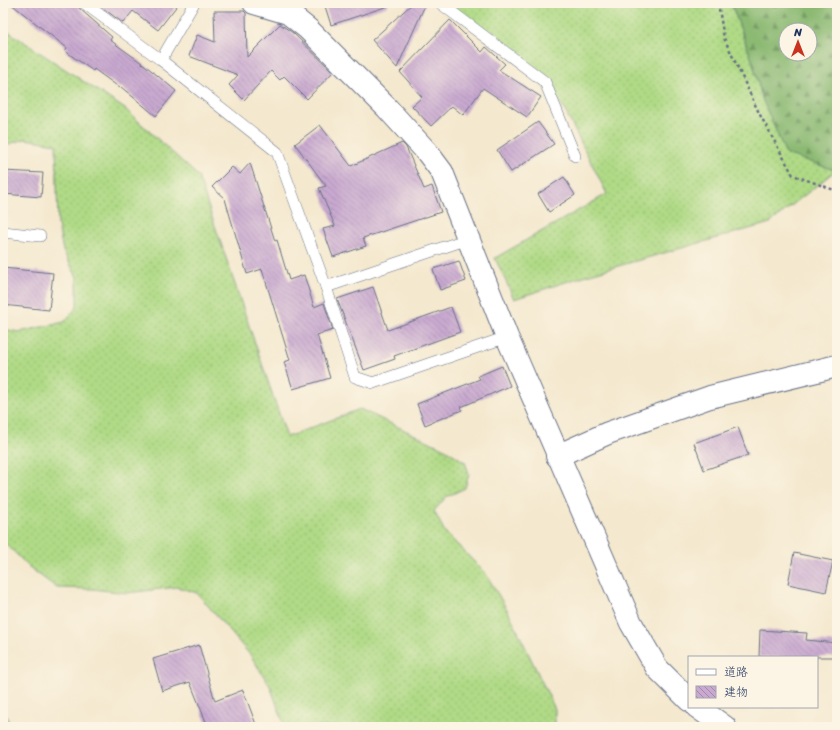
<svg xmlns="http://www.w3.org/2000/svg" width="840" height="730" font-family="Sriracha,'Klee One',sans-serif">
	<defs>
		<pattern id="grass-dots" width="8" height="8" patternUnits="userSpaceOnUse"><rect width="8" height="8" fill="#b0da86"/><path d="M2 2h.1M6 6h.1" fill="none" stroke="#97bb76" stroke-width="1.8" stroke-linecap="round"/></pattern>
		<pattern id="forest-firs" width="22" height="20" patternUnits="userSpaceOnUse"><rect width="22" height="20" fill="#8cba73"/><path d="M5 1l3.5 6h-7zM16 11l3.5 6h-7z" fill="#729862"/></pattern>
		<pattern id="building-back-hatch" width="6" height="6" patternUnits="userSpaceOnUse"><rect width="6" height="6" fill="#c9a9d0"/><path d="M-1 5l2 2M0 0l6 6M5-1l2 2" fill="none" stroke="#a28aac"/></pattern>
	</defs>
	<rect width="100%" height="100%" fill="#fcf5e5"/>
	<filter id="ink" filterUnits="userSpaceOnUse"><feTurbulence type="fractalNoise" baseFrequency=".025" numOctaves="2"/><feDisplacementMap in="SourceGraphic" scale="8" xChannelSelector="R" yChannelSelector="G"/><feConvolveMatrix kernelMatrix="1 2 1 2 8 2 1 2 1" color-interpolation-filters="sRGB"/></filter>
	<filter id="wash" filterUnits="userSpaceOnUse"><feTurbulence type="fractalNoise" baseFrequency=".012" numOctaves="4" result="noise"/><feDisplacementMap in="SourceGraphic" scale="16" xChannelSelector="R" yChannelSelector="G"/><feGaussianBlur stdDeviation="0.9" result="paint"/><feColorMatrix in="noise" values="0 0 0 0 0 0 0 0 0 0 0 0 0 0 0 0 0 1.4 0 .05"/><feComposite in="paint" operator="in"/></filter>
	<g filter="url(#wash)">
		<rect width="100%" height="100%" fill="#f4e8ce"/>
		<g fill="url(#grass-dots)" stroke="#668472">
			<path d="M449,3h282l21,57 11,41 23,53 50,16 -66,53 -180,51 -76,25 -19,-41 112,-64 -45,-89 -75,-73z"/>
			<path d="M3,28l122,81 73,67 89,261 73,-28 85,40 20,13 4,12 -4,14 -19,9 -12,14 11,21 41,42 23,39 46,96v18h-270l-15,-41 -19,-30 -54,-63 -20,-6 -50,6 -35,-4 -35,-1 -28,-21 -22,-22 -4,-2v-214l16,3 45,-10 13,-15v-30l-14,-26 -5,-26 -2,-81 -31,-5 -22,7z"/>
			<path d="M3,707l6,15 10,5h-16z"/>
		</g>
		<path fill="url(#forest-firs)" stroke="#547468" fill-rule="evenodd" d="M731,3h106v168l-51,-17 -23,-53 -11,-41zM786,30h24v24h-24z"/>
		<g id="blocks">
			<g fill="url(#building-back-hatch)">
				<path d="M10,3h67l3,6 32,28 -2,3 36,26 30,25 -20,25 -35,-29 -1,1 -26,-19 -1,2 -28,-20 2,-3z"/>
				<path d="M96,3h83l-21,27 -25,-19 -10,12z"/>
				<path d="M324,3h64v3l-57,19z"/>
				<path d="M413,3h13l-29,65 -25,-28z"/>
				<path d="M214,11h30l2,2 1,44 33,-33 13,9 40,39 -26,27 -23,-23 -4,4 -9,-9 -27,29 -15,-15 9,-10 -49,-19 8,-21 18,7z"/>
				<path d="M450,20l32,32 4,-5 19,17 -6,6 42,27 -14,20 -44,-29 -20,27 -11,-9 -21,20 -19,-20 10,-9 -22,-25z"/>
				<path d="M538,122l16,22 -43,28 -14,-22z"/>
				<path d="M320,125l31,41 51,-23 4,4 18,42 8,-3 9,26 -78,26 3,8 -33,11 -10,-28 12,-3 -16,-38 7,-2 -31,-42z"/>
				<path d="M250,163l25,78 2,-1 12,40 15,-5 10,32 10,-4 9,27 -16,5 13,43 -37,11 -9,-27 6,-2 -28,-91 -15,5 -22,-75 -13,-12 20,-20 8,7z"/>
				<path d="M3,171l40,2 -2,24 -38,-3z"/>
				<path d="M564,177l11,18 -26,17 -11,-18z"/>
				<path d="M459,261l7,20 -26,9 -7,-21z"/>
				<path d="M3,268l50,5 -4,37 -46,-5z"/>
				<path d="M373,287l15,43 63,-23 9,25 -66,24 1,3 -31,11 -27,-71z"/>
				<path d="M502,366l8,20 -49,21 1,3 -37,15 -8,-21 63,-25 -2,-3z"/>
				<path d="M738,427l10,28 -44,15 -10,-27z"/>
				<path d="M794,553l39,8 -7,31 -38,-8z"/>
				<path d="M760,630l47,3 -1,7 31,3v14h-78z"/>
				<path d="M199,645l16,56 28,-11 14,37h-49l-18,-45 -28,9 -9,-32z"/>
			</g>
		</g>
	</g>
	<g filter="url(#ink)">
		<use href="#blocks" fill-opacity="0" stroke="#677085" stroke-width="1"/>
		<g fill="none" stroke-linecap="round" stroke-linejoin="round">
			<defs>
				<g id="service">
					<path d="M84,3l77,57 116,92 49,135 29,90 18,6 134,-46"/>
					<path d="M440,3l105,79 30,74"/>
					<path d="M287,10l1,3 16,-10"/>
					<path d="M161,60l33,-57"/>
					<path d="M3,232l37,4"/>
					<path d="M326,287l142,-48"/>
				</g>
				<g id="minor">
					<path d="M254,3l34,10 20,16 79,79 40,44 15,20 65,165 124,286 26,45 32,32"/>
					<path d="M697,707l28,20"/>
				</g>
				<path id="tertiary" d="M557,456l51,-23 102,-36 127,-31"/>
			</defs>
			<use href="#service" stroke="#677085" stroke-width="12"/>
			<use href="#minor" stroke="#677085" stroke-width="24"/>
			<use href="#tertiary" stroke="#677085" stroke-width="24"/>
			<path stroke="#677085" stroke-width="2.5" stroke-dasharray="3 3" stroke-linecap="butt" d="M718,3l6,35 35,75 34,62 44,16"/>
			<use href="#service" stroke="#fff" stroke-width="11"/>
			<use href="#minor" stroke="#fff" stroke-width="22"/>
			<use href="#tertiary" stroke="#fff" stroke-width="22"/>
		</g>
	</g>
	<rect width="840" height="730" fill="none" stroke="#fcf5e5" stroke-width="16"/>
	<rect x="688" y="656" width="130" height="52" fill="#fcf5e5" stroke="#a2a6af"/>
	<rect x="696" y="669" width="20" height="6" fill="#ffffff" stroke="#a2a6af"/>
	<text x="724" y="676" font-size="12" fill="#1b2f5e">道路</text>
	<rect x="696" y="686" width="20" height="12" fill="url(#building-back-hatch)" stroke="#a2a6af"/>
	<text x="724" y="696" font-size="12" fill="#1b2f5e">建物</text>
	<g transform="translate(798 42)"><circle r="19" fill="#fcf5e5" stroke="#a2a6af"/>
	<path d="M0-3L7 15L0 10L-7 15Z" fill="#c8321e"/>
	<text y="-6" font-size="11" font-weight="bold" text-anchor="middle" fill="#1b2f5e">N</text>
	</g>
</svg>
